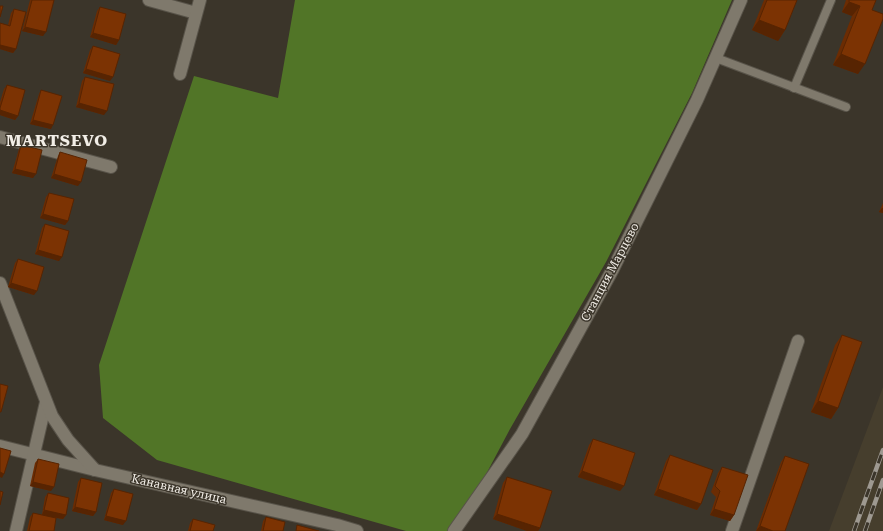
<svg xmlns="http://www.w3.org/2000/svg" width="883" height="531" font-family="'Roboto Serif',serif">
	<rect width="100%" height="100%" fill="#3b352a"/>
	<path fill="#463e2d" d="M883,387v144h-54z"/>
	<path fill="#517527" d="M295,0h437l-40,93 -86,169 -96,167 -54,102h-50l-249,-71 -54,-42 -4,-53 95,-289 84,22z"/>
	<g fill="none" stroke-linecap="round" stroke-linejoin="round">
		<defs>
			<g id="lane">
				<path d="M716,58l130,49"/>
				<path d="M794,88l37,-88"/>
			</g>
			<g id="street">
				<path d="M149,0l47,13"/>
				<path d="M180,74l20,-74"/>
				<path d="M0,137l111,30"/>
				<path d="M0,446l95,24 242,55 20,6"/>
				<path d="M16,531l30,-129"/>
				<path d="M454,531l68,-97 91,-165 84,-169 44,-100"/>
				<path d="M732,531l66,-190"/>
			</g>
			<path id="secondary" d="M0,283l52,133 16,24 27,30"/>
		</defs>
		<use href="#lane" stroke="#585349" stroke-width="10"/>
		<use href="#street" stroke="#585349" stroke-width="14"/>
		<use href="#secondary" stroke="#585349" stroke-width="14"/>
		<use href="#lane" stroke="#7f796c" stroke-width="8"/>
		<use href="#street" stroke="#7f796c" stroke-width="12"/>
		<use href="#secondary" stroke="#7f796c" stroke-width="12"/>
		<defs>
			<g id="rail">
				<path d="M854,531l29,-81"/>
				<path d="M865,531l18,-51"/>
			</g>
		</defs>
		<use href="#rail" stroke="#9e9991" stroke-width="4.5"/>
		<use href="#rail" stroke="#3b352a" stroke-width="3" stroke-dasharray="9" stroke-linecap="butt"/>
	</g>
	<g fill="#6b2c03">
		<path d="M30,0h24l-11,36 -21,-5z"/>
		<path d="M764,0h33l-12,30 -7,11 -26,-11z"/>
		<path d="M846,0h30l-4,10 -14,64 -25,-9 19,-49 -10,-4z"/>
		<path d="M100,7l19,33 -3,5 -26,-8 7,-26z"/>
		<path d="M14,9l2,40 -3,4 -13,-4v-26l8,2 3,-12z"/>
		<path d="M93,46l17,35 -27,-8 7,-23z"/>
		<path d="M85,77l19,38 -28,-8 6,-26z"/>
		<path d="M7,85l11,31 -3,4 -15,-5v-13l4,-13z"/>
		<path d="M41,90l10,39 -21,-5 9,-30z"/>
		<path d="M21,145l12,33 -21,-5 7,-24z"/>
		<path d="M60,152l18,34 -27,-8 7,-22z"/>
		<path d="M49,193l19,28 -3,4 -25,-7 6,-21z"/>
		<path d="M883,203v10l-4,-1z"/>
		<path d="M45,224l14,37 -24,-7 7,-26z"/>
		<path d="M18,259l16,36 -26,-8 7,-24z"/>
		<path d="M842,335l-4,73 -7,11 -20,-7 24,-67z"/>
		<path d="M593,439l27,52 -42,-14 11,-32z"/>
		<path d="M670,455l31,49 -4,6 -43,-15 12,-34z"/>
		<path d="M785,456v75h-29l25,-69z"/>
		<path d="M38,459l13,32 -21,-5 5,-23z"/>
		<path d="M722,467l12,48 -4,6 -20,-6 6,-18 -5,-5 7,-19z"/>
		<path d="M507,477l33,51 -2,3h-11l-34,-12 10,-36z"/>
		<path d="M81,478l15,34 -3,4 -21,-5 6,-29z"/>
		<path d="M114,489l9,36 -19,-5 7,-27z"/>
		<path d="M48,493l18,22 -3,4 -7,-1 -2,13h-27l3,-14 3,-4 9,2 3,-18z"/>
		<path d="M266,517l17,14h-22l2,-10z"/>
		<path d="M193,519l20,12h-25l2,-8z"/>
	</g>
	<g fill="#572402">
		<path d="M849,2l11,4 -8,10 -10,-4z"/>
		<path d="M759,20l26,10 -7,11 -26,-11z"/>
		<path d="M25,27l21,5 -3,4 -21,-5z"/>
		<path d="M93,33l26,7 -3,5 -26,-8z"/>
		<path d="M0,45l16,4 -3,4 -13,-4z"/>
		<path d="M841,54l24,10 -7,10 -25,-9z"/>
		<path d="M86,69l27,8 -3,4 -27,-8z"/>
		<path d="M79,103l28,8 -3,4 -28,-8z"/>
		<path d="M0,110l18,6 -3,4 -15,-5z"/>
		<path d="M33,120l20,5 -2,4 -21,-5z"/>
		<path d="M15,169l21,5 -3,4 -21,-5z"/>
		<path d="M54,174l27,8 -3,4 -27,-8z"/>
		<path d="M882,208h1v5l-4,-1z"/>
		<path d="M43,214l25,7 -3,4 -25,-7z"/>
		<path d="M38,250l24,7 -3,4 -24,-7z"/>
		<path d="M11,283l26,8 -3,4 -26,-8z"/>
		<path d="M818,401l20,7 -7,11 -20,-7z"/>
		<path d="M582,471l42,15 -4,5 -42,-14z"/>
		<path d="M0,472l4,2 -2,4 -2,-1z"/>
		<path d="M33,482l21,5 -3,4 -21,-5z"/>
		<path d="M658,489l43,15 -4,6 -43,-15z"/>
		<path d="M75,507l21,5 -3,4 -21,-5z"/>
		<path d="M714,509l20,6 -4,6 -20,-6z"/>
		<path d="M44,510l22,5 -3,4 -21,-4z"/>
		<path d="M497,514l43,14 -2,3h-11l-34,-12z"/>
		<path d="M106,516l20,5 -3,4 -19,-5z"/>
		<path d="M760,526l13,5h-17z"/>
	</g>
	<g fill="#7c3303" stroke="#572402">
		<path d="M32,0h22l-8,32 -21,-5z"/>
		<path d="M767,0h30l-12,30 -26,-10z"/>
		<path d="M849,0h27l-4,10 11,4v5l-18,45 -24,-10 19,-48 -11,-4z"/>
		<path d="M0,6h3l-3,11z"/>
		<path d="M100,7l26,7 -7,26 -26,-7z"/>
		<path d="M14,9l12,3 -10,37 -16,-4v-22l10,3z"/>
		<path d="M93,46l27,8 -7,23 -27,-8z"/>
		<path d="M85,77l29,7 -7,27 -28,-8z"/>
		<path d="M7,85l18,5 -7,26 -18,-6v-2z"/>
		<path d="M41,90l21,6 -9,29 -20,-5z"/>
		<path d="M21,145l21,5 -6,24 -21,-5z"/>
		<path d="M60,152l27,8 -6,22 -27,-8z"/>
		<path d="M49,193l25,6 -6,22 -25,-7z"/>
		<path d="M45,224l24,7 -7,26 -24,-7z"/>
		<path d="M18,259l26,8 -7,24 -26,-8z"/>
		<path d="M842,335l20,7 -24,66 -20,-7z"/>
		<path d="M0,384l8,2 -7,26h-1z"/>
		<path d="M593,439l42,14 -11,33 -42,-15z"/>
		<path d="M0,448l11,3 -7,23 -4,-2z"/>
		<path d="M670,455l43,15 -12,34 -43,-15z"/>
		<path d="M785,456l24,8 -24,67h-12l-13,-5z"/>
		<path d="M38,459l21,5 -5,23 -21,-5z"/>
		<path d="M722,467l26,8 -14,40 -20,-6 6,-18 -5,-5z"/>
		<path d="M507,477l45,14 -12,37 -43,-14z"/>
		<path d="M81,478l21,5 -6,29 -21,-5z"/>
		<path d="M114,489l19,5 -7,27 -20,-5z"/>
		<path d="M0,491l3,1 -3,13z"/>
		<path d="M48,493l21,5 -3,17 -22,-5z"/>
		<path d="M33,513l23,5 -2,13h-25z"/>
		<path d="M266,517l19,5 -2,9h-20z"/>
		<path d="M193,519l22,6 -2,6h-23z"/>
		<path d="M297,525l22,6h-23z"/>
	</g>
	<g text-anchor="middle" stroke-width="3" stroke-linejoin="round" paint-order="stroke">
		<g font-size="12" fill="#f2eee7" stroke="#3b352a">
			<text transform="translate(610 272) rotate(-62)" y="4">Станция Марцево</text>
			<text transform="translate(179 489) rotate(13)" y="4">Канавная улица</text>
		</g>
		<g font-size="16" font-weight="bold" letter-spacing="1" fill="#f2eee7" stroke="#3b352a">
			<text x="57" y="146">MARTSEVO</text>
		</g>
	</g>
</svg>
